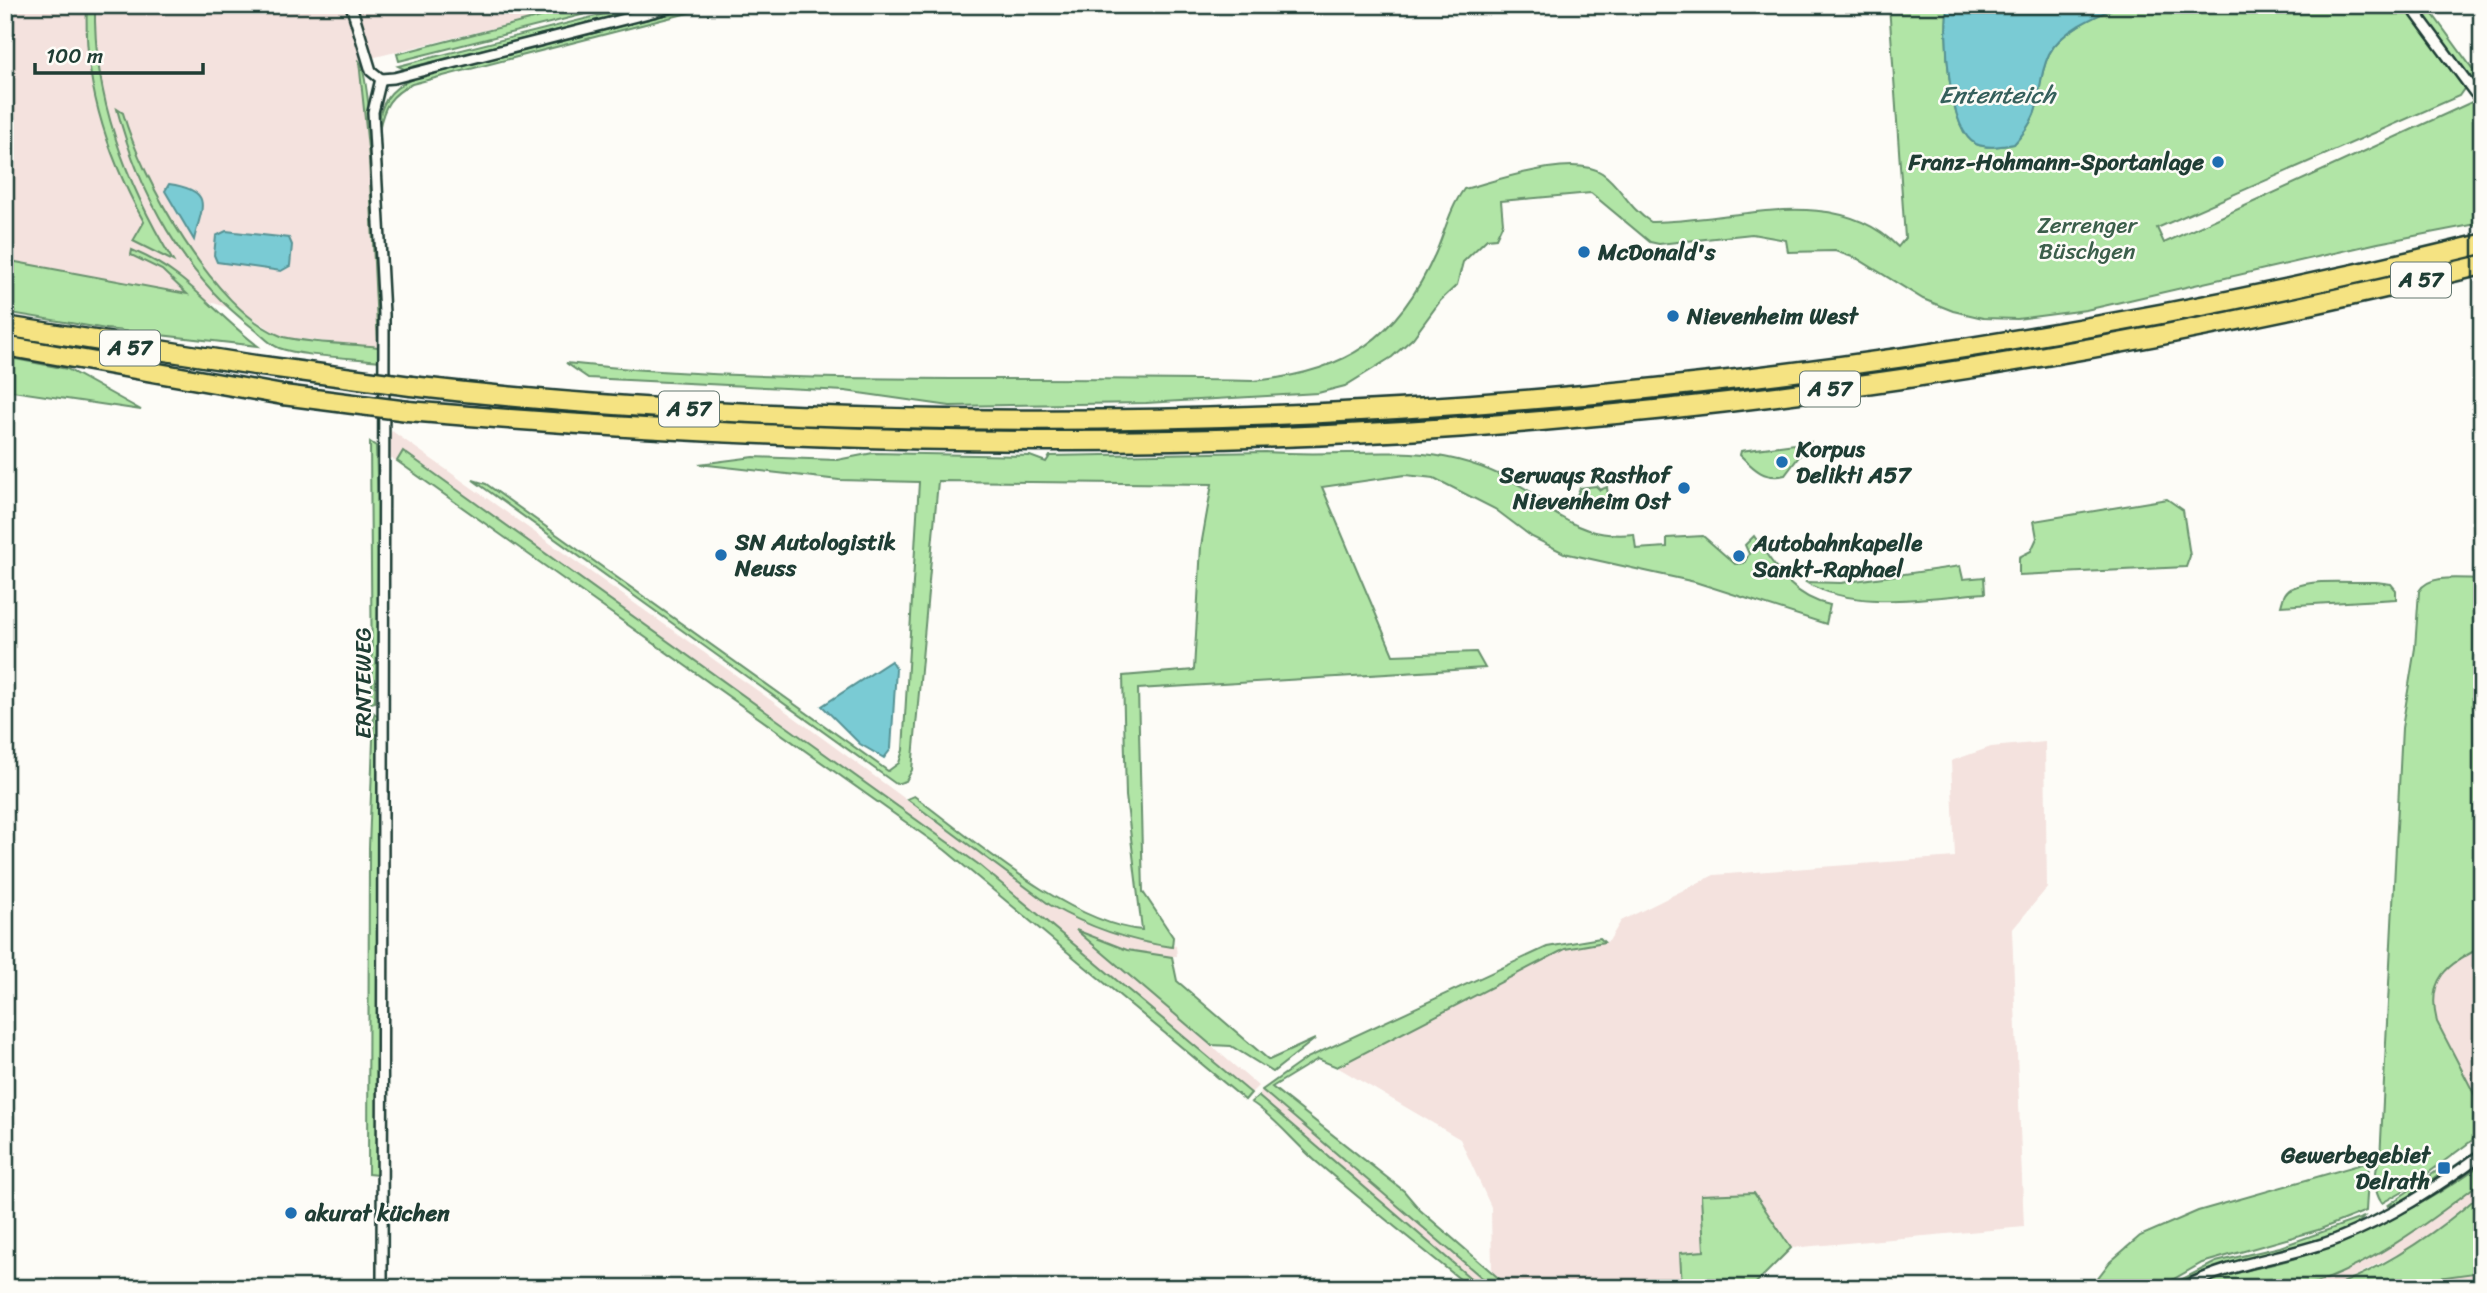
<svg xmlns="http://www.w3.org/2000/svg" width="2487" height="1293" font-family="Sriracha,sans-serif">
	<rect width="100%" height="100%" fill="#fdfcf7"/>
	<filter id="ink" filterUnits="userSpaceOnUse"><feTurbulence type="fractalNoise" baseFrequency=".0143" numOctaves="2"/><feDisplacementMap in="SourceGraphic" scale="14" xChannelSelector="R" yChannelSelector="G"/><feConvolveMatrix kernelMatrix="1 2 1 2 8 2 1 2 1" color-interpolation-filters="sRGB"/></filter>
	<g filter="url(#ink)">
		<g fill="#f4e2de">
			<path d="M5,5h582l-228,56 10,97 9,189 -96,-10 -37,-24 -57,-18 -183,-35z"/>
			<path d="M392,431l369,262 289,212 55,26 31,9 40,6 1,10h-14l-36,-6 -49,-19 180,155 -7,7 -273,-229 -145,-105 -429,-308 -7,10 -9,-4 -1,-18z"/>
			<path d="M2482,707v402l-60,-116z"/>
			<path d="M2045,742l2,146 -35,42 12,297 -233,21 -37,-55 -53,2 3,56 -24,2 2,35h-172l-18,-16 -1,-65 -31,-68 -123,-72 228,-118 44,-8 12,-20 93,-46 241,-18 -4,-96 40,-14z"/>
			<path d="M1262,1090l222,190 10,8h-12l-224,-192z"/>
			<path d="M2482,1181v12l-67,52 -75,39 -11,4h-29l84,-40 55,-34z"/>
			<path d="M2482,1272v16h-117l59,-9z"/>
		</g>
		<g fill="#b1e5a6" stroke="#68916d" stroke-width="2">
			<path d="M87,5h8c-2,93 31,178 78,256l-40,-20 11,-19c-37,-67 -61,-139 -57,-217z"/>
			<path d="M587,5h34l-222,56 -2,-7z"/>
			<path d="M640,5h17l-253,64 -6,-3z"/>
			<path d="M704,5h15l-307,79c-22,11 -28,22 -33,46l11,216 -13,-217c4,-26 11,-39 35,-50z"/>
			<path d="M1889,5h59c-5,28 0,126 28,139 12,5 26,2 38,0 35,-37 18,-53 35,-90 12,-24 49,-39 72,-49h305l56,77 -16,4 -7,10 -302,132 7,15 310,-142 8,43v79l-104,20 -292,67 -69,9 -34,-1 -30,-7 -30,-12 -65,-40 -23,-8 -47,1 -2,-12 -34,-6 -93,10 -9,-2 -59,-49 -90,8 2,22 -7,15 -9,1 -24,23 -6,23 -16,15 -28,38 -21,19 -47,29 -27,7 -172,10 -196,3 -105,-15 -257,-13 -22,-15c227,24 458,12 686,18 93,-8 146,-42 184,-129 9,-21 14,-44 28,-63 32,-8 109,-36 138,-16 19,13 27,36 49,49 79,1 184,-41 247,25l7,-9z"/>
			<path d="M359,61c15,16 22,261 21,300 -25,-3 -81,-5 -101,-13 -9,-3 -18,-14 -26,-20 -70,-53 -114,-135 -136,-219l6,4c19,67 91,197 158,223 18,7 75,8 97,11l-9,-189z"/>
			<path d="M132,250c59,25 78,60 126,96l-152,-17 -101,-17v-52l182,34 -25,-24 -31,-15z"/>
			<path d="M5,357l62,12 74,41 -136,-20z"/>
			<path d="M370,442l6,4 4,117 -5,139 -4,1 -4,-1 5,-14z"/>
			<path d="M1810,442l-25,33c-21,5 -31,-6 -45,-20l1,-4z"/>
			<path d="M403,451l575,413 273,229 -6,7 -300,-250 -548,-389z"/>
			<path d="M1265,452c112,8 182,-22 282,51l-1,5c29,19 52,30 88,26l2,15 31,-2v-9l36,-2 32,28 9,-1 5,-9 -4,-9 9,-9c21,30 37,61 76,69l-4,19 -131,-42 -131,-29 -32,-16 -37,-28 -61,-31 -29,-3 -83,12 71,168 83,-3 9,16 -347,21 5,203 30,45 -1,10c-44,-6 -84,-20 -122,-42l-143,-106 7,-3c58,43 156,128 228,134l-16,-134 -3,-120 71,-6 7,-124 11,-62 -274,-3 -26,289 -6,11 -10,3 -423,-304 13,4 402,287 11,-8 4,-13 16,-268 -80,-2 -140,-16 55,-7 83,3 36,-7 157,3 16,6 4,-6z"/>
			<path d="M1596,486l4,4 7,-3 2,18h-13l-19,-10 3,-7z"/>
			<path d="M2167,499l16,11 7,46 -4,11 -167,8v-18l12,-6 6,-13 -3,-17z"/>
			<path d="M1960,566l3,13 21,-2 1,16c-58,4 -128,19 -180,-11l36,1z"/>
			<path d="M2482,579v368c-35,18 -56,31 -45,75l45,87v24l-74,55 -26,15c-9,-11 -8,-33 -2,-43l22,-432 13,-80 4,-57c10,-18 44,-12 63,-12z"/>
			<path d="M2376,582l15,2 5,6v9l-115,7c2,-7 3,-15 11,-18 24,-10 59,-5 84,-6z"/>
			<path d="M374,713l4,4 -1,458 -9,-1 1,-326z"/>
			<path d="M1076,930l51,20 45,7 5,24 92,79 46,-21 -42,33 -42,-26 -20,-1z"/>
			<path d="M1600,938l4,4 -39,7 -228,118 -19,-8 -46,28 132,104 16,19 90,78h-16l-232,-198 45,-32 240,-111z"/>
			<path d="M1258,1096l224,192h-11c-51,-41 -102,-81 -152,-124 -22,-18 -45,-48 -68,-62z"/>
			<path d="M2369,1162l-3,49 -48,19 -116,33 -44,25h-68l20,-26 30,-26 58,-25z"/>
			<path d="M2482,1164v17c-50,39 -118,90 -180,106 -22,6 -81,1 -107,1 33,-16 69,-20 104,-31 67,-21 126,-52 183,-93z"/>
			<path d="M2441,1168l2,4 -40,30 -16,4z"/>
			<path d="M1754,1193l37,55 -40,40h-69l-2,-35 24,-2 -3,-56z"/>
			<path d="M2482,1193v79l-117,16h-36c57,-20 107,-55 153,-95z"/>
			<path d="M2364,1217c-18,24 -112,39 -143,49 -17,5 -33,12 -49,22h-7l51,-26 64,-15z"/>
		</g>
		<g fill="#7acbd4" stroke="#569294" stroke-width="2">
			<path d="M1948,5h96l7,5 9,-5h61c-23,10 -60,25 -72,49 -17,37 0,53 -35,90 -12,2 -26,5 -38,0 -28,-13 -33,-111 -28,-139z"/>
			<path d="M169,184c47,7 32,24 25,56l-29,-49z"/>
			<path d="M226,231l63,7 3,7 -2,21 -9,5 -64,-9 -3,-7 2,-19z"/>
			<path d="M891,661l5,8 -5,80 -7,9 -24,-14 -38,-38z"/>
		</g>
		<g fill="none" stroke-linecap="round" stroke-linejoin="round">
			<defs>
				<g id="minor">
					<path d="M351,5l20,66 10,8"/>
					<path d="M2410,5l65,88 7,-5"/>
					<path d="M381,79l-8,33 11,202 -2,974"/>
					<path d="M381,79l13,-1 286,-73"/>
					<path d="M2183,1288c47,-26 104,-30 154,-49 53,-21 99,-51 145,-85"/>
				</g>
				<g id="motorway">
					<path d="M5,326l250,39"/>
					<path d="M5,346l278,49"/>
					<path d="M411,386c177,21 355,30 534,33 518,8 1033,-51 1537,-175"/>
					<path d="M408,411c377,32 756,43 1133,10 317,-27 631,-80 941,-156"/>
				</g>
			</defs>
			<use href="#minor" stroke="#1f3d34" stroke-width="14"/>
			<use href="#motorway" stroke="#1f3d34" stroke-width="23"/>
			<use href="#minor" stroke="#fdfcf7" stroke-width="9"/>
			<use href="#motorway" stroke="#f5e382" stroke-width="18"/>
			<defs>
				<g id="motorway-bridge">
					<path d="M255,365l156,21"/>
					<path d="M283,395l125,16"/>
				</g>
			</defs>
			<use href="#motorway-bridge" stroke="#1f3d34" stroke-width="23" stroke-linecap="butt"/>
			<use href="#motorway-bridge" stroke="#f5e382" stroke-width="18"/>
		</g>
	</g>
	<g fill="#1f6fb2" stroke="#fdfcf7" stroke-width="2.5">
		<circle cx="2218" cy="162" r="7"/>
		<circle cx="1584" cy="252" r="7"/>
		<circle cx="1673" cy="316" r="7"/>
		<circle cx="1782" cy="462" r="7"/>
		<circle cx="1684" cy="488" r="7"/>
		<circle cx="721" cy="555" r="7"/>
		<circle cx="1739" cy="556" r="7"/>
		<rect x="2437" y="1161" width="14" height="14" rx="3.5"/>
		<circle cx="291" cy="1213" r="7"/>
	</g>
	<g text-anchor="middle" stroke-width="5" stroke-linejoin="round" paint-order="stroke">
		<g fill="#fdfcf7" stroke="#62766e" stroke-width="2">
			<rect x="2391" y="262.5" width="60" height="35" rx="5"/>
			<rect x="100" y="330.5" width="60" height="35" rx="5"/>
			<rect x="1800" y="371.5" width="60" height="35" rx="5"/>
			<rect x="659" y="391.5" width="60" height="35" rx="5"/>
		</g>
		<g font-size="21" font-weight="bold" fill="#1f3d34">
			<text x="2421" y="287">A 57</text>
			<text x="130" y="355">A 57</text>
			<text x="1830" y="396">A 57</text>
			<text x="689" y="416">A 57</text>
		</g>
		<g font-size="23" font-weight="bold" fill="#1f3d34" stroke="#fdfcf7" text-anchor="start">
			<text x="2204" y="170" text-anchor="end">Franz-Hohmann-Sportanlage</text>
			<text x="1598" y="260">McDonald's</text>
			<text x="1687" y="324">Nievenheim West</text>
			<text x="1796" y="457">Korpus<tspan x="1796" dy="26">Delikti A57</tspan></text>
			<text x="1670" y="483" text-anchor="end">Serways Rasthof<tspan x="1670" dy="26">Nievenheim Ost</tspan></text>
			<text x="735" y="550">SN Autologistik<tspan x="735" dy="26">Neuss</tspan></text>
			<text x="1753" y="551">Autobahnkapelle<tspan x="1753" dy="26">Sankt-Raphael</tspan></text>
			<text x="2430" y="1163" text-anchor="end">Gewerbegebiet<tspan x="2430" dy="26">Delrath</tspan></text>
			<text x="305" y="1221">akurat küchen</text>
		</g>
		<g font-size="23" fill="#3c5f4b" stroke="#fdfcf7">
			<text x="2087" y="233">Zerrenger<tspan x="2087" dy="26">Büschgen</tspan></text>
		</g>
		<g font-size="23" fill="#1f3d34" stroke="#fdfcf7">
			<text transform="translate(363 683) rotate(-90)" y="8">ERNTEWEG</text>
		</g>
		<g font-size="24" font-style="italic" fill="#36605c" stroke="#fdfcf7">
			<text x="1997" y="103">Ententeich</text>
		</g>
	</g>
	<rect width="2487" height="1293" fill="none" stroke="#fdfcf7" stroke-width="28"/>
	<rect x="14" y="14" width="2459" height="1265" fill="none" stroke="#1f3d34" stroke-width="2.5" filter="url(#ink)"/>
	<path d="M35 63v10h168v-10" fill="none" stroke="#1f3d34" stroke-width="3.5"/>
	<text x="46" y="63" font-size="21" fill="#1f3d34" stroke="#fdfcf7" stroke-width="5" paint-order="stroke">100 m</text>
</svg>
